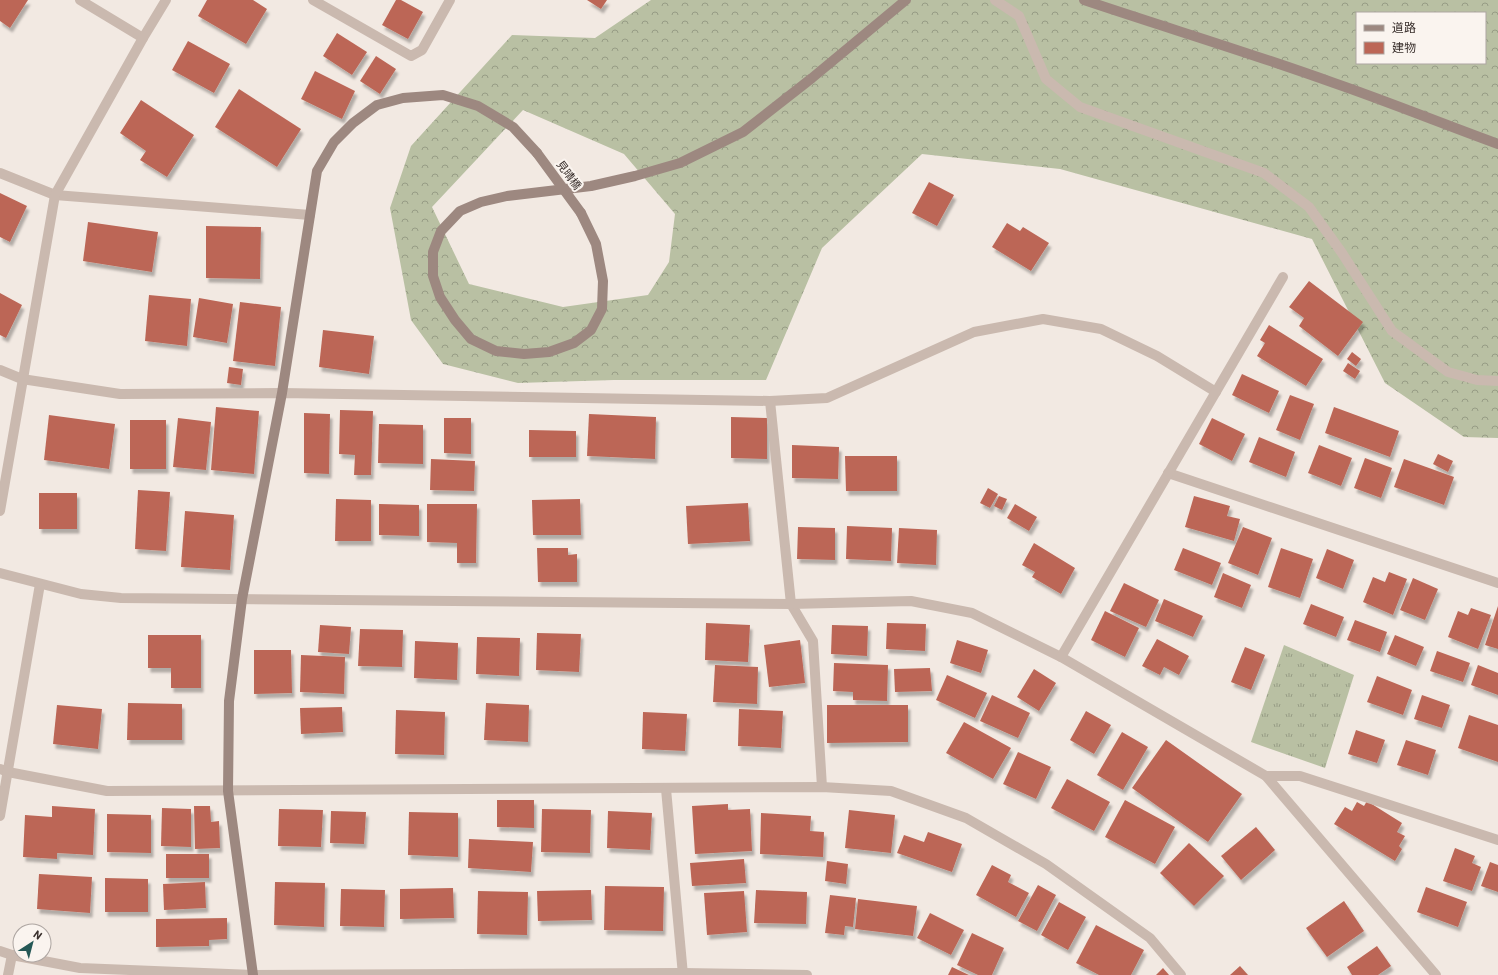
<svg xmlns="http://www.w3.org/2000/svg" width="1498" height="975" font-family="Barlow,'Noto Sans JP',sans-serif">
	<defs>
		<pattern id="grass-tufts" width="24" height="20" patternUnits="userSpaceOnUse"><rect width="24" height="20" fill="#b9c0a3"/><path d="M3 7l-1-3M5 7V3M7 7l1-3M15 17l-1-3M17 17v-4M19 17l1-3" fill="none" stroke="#979c85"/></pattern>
		<pattern id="forest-crowns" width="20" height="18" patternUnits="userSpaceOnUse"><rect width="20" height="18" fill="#b9c0a3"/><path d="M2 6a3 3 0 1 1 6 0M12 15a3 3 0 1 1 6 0" fill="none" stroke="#979c85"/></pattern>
		<filter id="shadow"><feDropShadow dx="2.5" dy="4.5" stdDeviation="1" flood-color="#0004"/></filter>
	</defs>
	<rect width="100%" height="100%" fill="#f2e9e2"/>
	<path fill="url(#grass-tufts)" d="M1284,645l70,30 -29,93 -74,-26z"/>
	<path fill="url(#forest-crowns)" fill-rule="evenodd" d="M651,0h847v438l-34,-1 -79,-54 -73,-144 -252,-70 -138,-15 -100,94 -56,132h-152l-96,3 -75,-19 -32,-44 -21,-112 21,-62 101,-111 83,3zM1357,13h128v50h-128zM523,110l101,44 51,60 -6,48 -21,33 -85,12 -94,-23 -37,-77z"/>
	<g fill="#bc6656" filter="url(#shadow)">
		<path d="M0,0h28l-18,28 -10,-7z"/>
		<path d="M207,0h46l14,9 -21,35 -48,-28z"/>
		<path d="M396,0h5l22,12 -15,27 -26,-14z"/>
		<path d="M587,0h20l-6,9z"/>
		<path d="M337,33l30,19 -15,23 -29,-19z"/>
		<path d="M188,41l42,23 -16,29 -42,-23z"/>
		<path d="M376,56l20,13 -16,25 -20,-13z"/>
		<path d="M315,71l40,20 -13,28 -41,-20z"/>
		<path d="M239,89l62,40 -24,38 -62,-40z"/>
		<path d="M141,100l53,35 -27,42 -27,-17 6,-9 -26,-18z"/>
		<path d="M929,182l25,13 -17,31 -25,-13z"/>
		<path d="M0,193l27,13 -17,36 -10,-5z"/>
		<path d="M88,222l70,10 -6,40 -69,-11z"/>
		<path d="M1007,223l13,8 3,-4 26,16 -18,28 -39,-24z"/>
		<path d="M206,226l55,1 -1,52 -54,-1z"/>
		<path d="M1309,281l54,41 -25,34 -39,-30 5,-8 -15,-11z"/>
		<path d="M0,293l22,12 -16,33 -6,-3z"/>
		<path d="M149,295l42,4 -4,47 -42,-5z"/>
		<path d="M199,298l34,6 -6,39 -34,-6z"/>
		<path d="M240,302l41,5 -6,59 -42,-5z"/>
		<path d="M1269,325l54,34 -17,27 -49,-30 8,-13 -5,-3z"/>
		<path d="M323,330l51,6 -5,38 -50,-7z"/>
		<path d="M1352,352l9,7 -5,7 -9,-7z"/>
		<path d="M1348,363l12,8 -5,8 -12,-8z"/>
		<path d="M229,367l14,2 -2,16 -14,-2z"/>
		<path d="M1242,374l37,17 -10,22 -37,-18z"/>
		<path d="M1290,395l24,9 -14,36 -24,-10z"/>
		<path d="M216,407l43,4 -5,63 -43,-4z"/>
		<path d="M1334,407l65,24 -9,26 -65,-24z"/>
		<path d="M340,410l33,1 -2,64h-17l1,-20 -16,-1z"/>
		<path d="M304,413l26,1 -1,60 -25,-1z"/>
		<path d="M589,414l67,3 -1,42 -68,-3z"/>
		<path d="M49,415l66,9 -6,45 -65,-9z"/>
		<path d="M731,417l36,1v41l-36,-1z"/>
		<path d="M178,418l33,4 -5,48 -33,-3z"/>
		<path d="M444,418h27v36l-27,-1z"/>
		<path d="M1212,418l33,16 -13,27 -33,-17z"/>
		<rect x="130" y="420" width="36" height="49"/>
		<path d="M379,424l44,1v39l-45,-1z"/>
		<path d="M529,430l47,1v26h-47z"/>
		<path d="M1259,437l36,15 -9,25 -37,-15z"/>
		<path d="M792,445l47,2 -1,32 -46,-1z"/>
		<path d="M1319,445l33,13 -11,28 -33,-13z"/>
		<path d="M1438,454l15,7 -5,11 -15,-8z"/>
		<path d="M845,456h52v35h-51z"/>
		<path d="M1365,458l27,10 -11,30 -27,-10z"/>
		<path d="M431,459l44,2 -1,30 -44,-1z"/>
		<path d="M1404,459l50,18 -10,28 -50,-18z"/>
		<path d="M988,488l10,6 -8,14 -10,-5z"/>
		<path d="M138,490l32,2 -4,59 -31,-2z"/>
		<rect x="39" y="493" width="38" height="36"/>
		<path d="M999,496l8,3 -5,11 -8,-4z"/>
		<path d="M1194,496l36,10 -3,10 13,3 -6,22 -49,-14z"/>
		<path d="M336,499l35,1v41h-36z"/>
		<path d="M580,499l1,36h-48l-1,-35z"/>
		<path d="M748,503l2,38 -62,3 -2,-38z"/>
		<path d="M379,504l40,1v31l-40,-1z"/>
		<path d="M427,504h50l-1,59h-19v-20l-30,-1z"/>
		<path d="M1015,504l22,13 -8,14 -22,-13z"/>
		<path d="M185,511l49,4 -4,55 -49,-3z"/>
		<path d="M847,526l45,2 -1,33 -45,-2z"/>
		<path d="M798,527l37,1v32l-38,-1z"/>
		<path d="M1243,527l29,11 -14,37 -30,-12z"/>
		<path d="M899,528l38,2 -1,35 -39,-2z"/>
		<path d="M1034,543l41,25 -14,26 -29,-17 3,-5 -13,-7z"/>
		<path d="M537,548h31v7l9,-1v28h-39z"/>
		<path d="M1183,548l38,15 -9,22 -38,-15z"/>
		<path d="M1281,548l32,11 -13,39 -32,-11z"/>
		<path d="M1327,549l27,11 -11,29 -27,-11z"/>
		<path d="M1389,572l18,7 -14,36 -30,-13 10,-25 12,5z"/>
		<path d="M1223,573l28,12 -9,23 -28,-11z"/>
		<path d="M1413,578l25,11 -13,31 -25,-10z"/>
		<path d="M1124,583l35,17 -13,27 -36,-16z"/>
		<path d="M1164,599l39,17 -10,21 -38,-16z"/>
		<path d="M1311,604l33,13 -8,20 -33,-13z"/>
		<path d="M1498,606v43l-13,-4z"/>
		<path d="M1471,608l20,7 -13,34 -30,-12 10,-26 10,4z"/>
		<path d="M1105,611l34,17 -14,29 -34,-17z"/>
		<path d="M1355,620l32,12 -7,20 -33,-12z"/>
		<path d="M706,623l44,2 -2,37 -43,-2z"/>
		<path d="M887,623l39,1 -1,27 -39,-2z"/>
		<path d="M320,625l31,2 -2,27 -31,-2z"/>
		<path d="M832,625l36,1 -1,30 -36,-2z"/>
		<path d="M360,629l43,1 -1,37 -44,-1z"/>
		<path d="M537,633l44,1 -2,38 -43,-2z"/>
		<path d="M148,635h53v53h-30v-20h-23z"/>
		<path d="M1395,635l29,12 -8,19 -29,-12z"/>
		<path d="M477,637l43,1 -1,38 -43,-2z"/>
		<path d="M1157,639l32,17 -10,19 -15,-8 -4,8 -18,-9z"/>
		<path d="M800,640l5,43 -36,4 -5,-42z"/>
		<path d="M957,640l31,10 -7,23 -31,-10z"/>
		<path d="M415,641l43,2 -1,37 -43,-2z"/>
		<path d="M1245,647l20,8 -14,35 -20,-8z"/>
		<path d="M254,650h37l1,43 -38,1z"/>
		<path d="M1437,651l33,12 -7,19 -33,-11z"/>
		<path d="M301,655l44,2 -1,37 -44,-2z"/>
		<path d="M834,663l54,2 -1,36 -34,-1v-8l-20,-1z"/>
		<path d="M715,665l43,2 -1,37 -44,-2z"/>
		<path d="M1478,665l20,8v22l-27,-10z"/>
		<path d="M930,668l2,23 -37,1 -1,-23z"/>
		<path d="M1034,669l22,14 -17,28 -22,-14z"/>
		<path d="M947,675l40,18 -12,25 -39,-18z"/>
		<path d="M1377,676l35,14 -9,25 -36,-13z"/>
		<path d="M992,695l38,18 -12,25 -38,-17z"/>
		<path d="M1422,695l28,10 -8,23 -28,-9z"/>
		<path d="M128,703l54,1v36h-55z"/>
		<path d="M486,703l43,2 -1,37 -44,-2z"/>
		<path d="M57,705l45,4 -4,40 -45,-5z"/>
		<path d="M827,705h81v37l-81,1z"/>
		<path d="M342,707l1,25 -42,2 -1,-26z"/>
		<path d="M739,709l44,2 -2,37 -43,-2z"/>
		<path d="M396,710l49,2 -1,43 -49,-1z"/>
		<path d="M1086,711l25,14 -17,29 -24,-14z"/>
		<path d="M643,712l44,2 -2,37 -43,-2z"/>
		<path d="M1469,715l29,10v37l-40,-14z"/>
		<path d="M964,722l47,26 -18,31 -47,-26z"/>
		<path d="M1356,730l29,10 -8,23 -29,-9z"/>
		<path d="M1122,732l26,15 -25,43 -26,-15z"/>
		<path d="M1166,740l76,54 -34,48 -76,-54z"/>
		<path d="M1406,740l30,10 -8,25 -31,-10z"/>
		<path d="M1018,752l33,15 -15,32 -33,-15z"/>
		<path d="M1067,779l43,23 -16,29 -43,-23z"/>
		<path d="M497,800h37v28l-37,-1z"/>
		<path d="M1125,800l50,27 -20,37 -50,-27z"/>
		<path d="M1367,801l35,22 -5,9 8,4 -6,10 3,3 -7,12 -61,-37 11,-17 7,4 5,-9 7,4z"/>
		<path d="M728,804v6l22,-1 2,42 -57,3 -3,-48z"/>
		<path d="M52,806l43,3 -2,46 -36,-2v6l-34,-2 2,-42 27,2z"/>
		<path d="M194,806h16l1,16 8,-1 1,27 -25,1z"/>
		<path d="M162,808l29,1v38l-30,-1z"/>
		<path d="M279,809l44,1 -2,37 -43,-1z"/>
		<path d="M542,809l49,1 -1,43 -49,-1z"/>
		<path d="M849,810l46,5 -4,38 -46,-5z"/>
		<path d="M331,811l35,1 -2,32 -34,-1z"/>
		<path d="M608,811l44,2 -2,37 -43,-2z"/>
		<path d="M409,812l49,1v44l-50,-2z"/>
		<path d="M761,813l50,3 -1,15 14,1 -1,25 -63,-3z"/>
		<path d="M107,814l44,1v38l-44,-1z"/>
		<path d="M1256,827l19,23 -34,30 -20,-24z"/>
		<path d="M928,832l34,12 -10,28 -55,-19 7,-18 20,7z"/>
		<path d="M469,839l64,3 -2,30 -63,-4z"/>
		<path d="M1189,843l35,33 -30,30 -34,-33z"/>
		<path d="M1455,848l20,8 -3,7 9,4 -9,24 -29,-10z"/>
		<rect x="166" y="854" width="43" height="24"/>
		<path d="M744,859l2,24 -54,3 -2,-23z"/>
		<path d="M827,861l21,3 -2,20 -21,-3z"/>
		<path d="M1490,862l8,3v27l-17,-6z"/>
		<path d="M992,865l19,10 -3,7 21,11 -13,24 -40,-22z"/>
		<path d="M39,874l53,3 -2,36 -53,-4z"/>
		<path d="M105,878l43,1v33h-43z"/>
		<path d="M205,882l1,26 -42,2 -1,-26z"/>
		<path d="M275,882l50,1 -1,44 -50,-2z"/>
		<path d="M1038,885l18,10 -19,36 -19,-10z"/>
		<path d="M605,886l59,1 -1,44 -59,-1z"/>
		<path d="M1426,887l41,15 -9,25 -41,-15z"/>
		<path d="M453,888l1,30 -54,1v-30z"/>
		<path d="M341,889l44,1 -1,37 -44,-1z"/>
		<path d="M591,890l1,30 -54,1 -1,-30z"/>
		<path d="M756,890l51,2 -1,32 -52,-1z"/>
		<path d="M478,891l50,1 -1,43 -50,-1z"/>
		<path d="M744,891l3,41 -40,3 -3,-42z"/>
		<path d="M830,895l26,3 -3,29 -8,-1 -1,9 -19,-2z"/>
		<path d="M858,899l59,7 -4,30 -58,-7z"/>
		<path d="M1344,901l20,30 -37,26 -21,-29z"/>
		<path d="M1059,902l27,15 -18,33 -27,-15z"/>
		<path d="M930,913l34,17 -13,25 -34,-17z"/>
		<path d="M227,918v21l-18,1v6l-53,1v-28z"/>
		<path d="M1096,925l48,25 -13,25h-32l-23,-12z"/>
		<path d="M972,933l32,15 -12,27h-14l-21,-10z"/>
		<path d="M1377,946l14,20 -13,9h-26l-5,-8z"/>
		<path d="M1240,966l8,9h-18z"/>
		<path d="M952,967l17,8h-21z"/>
		<path d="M1163,968l6,7h-13z"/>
	</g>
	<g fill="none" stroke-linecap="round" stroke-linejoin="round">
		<g stroke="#cab9af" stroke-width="10">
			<path d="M80,0l63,38"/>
			<path d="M313,0l98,56 11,-6 28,-50"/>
			<path d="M995,0l24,16 27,63 34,28 184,66 45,34 33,46 50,78 56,41 29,8 21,1"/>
			<path d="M0,173l55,22 255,20"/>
			<path d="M0,370l22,9 98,15 162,-1 488,8 57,-3 147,-66 69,-13 58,10 56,27 59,36"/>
			<path d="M770,401l21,203 22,37 9,146"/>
			<path d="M1168,473l330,110"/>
			<path d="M0,511l55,-316 88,-157 23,-38"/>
			<path d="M0,573l81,21 40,4 670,6 120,-3 61,12 89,44 205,119 170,199"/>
			<path d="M1061,657l222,-380"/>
			<path d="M0,769l8,3 99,19 715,-4 69,4 75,27 80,46 104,74 31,37"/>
			<path d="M1266,776h34l198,64"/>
			<path d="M666,789l17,186"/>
			<path d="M0,816l40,-232"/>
			<path d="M0,951l12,4 68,13 173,7 430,-2 124,2"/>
			<path d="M8,975l4,-20"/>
		</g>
		<g stroke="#9d8880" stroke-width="10">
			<path d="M1084,0c83,28 167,53 250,83 55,19 109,41 164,61"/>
			<path d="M581,213l15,31 7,37 -1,28 -11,21 -17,13 -25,9 -25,2 -28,-3 -25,-12 -16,-19 -15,-23 -7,-21v-24l8,-21 19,-20 21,-9 26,-6 84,-10 44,-10 45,-13 63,-31 69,-54 94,-78"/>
			<path d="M253,975l-25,-184 1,-90 13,-102 40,-206 35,-222 17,-29 19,-19 24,-18 26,-7 40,-3 35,11 35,21 24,26"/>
		</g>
		<path stroke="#9d8880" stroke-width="10" d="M537,153l44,60"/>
	</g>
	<g text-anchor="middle" stroke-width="4" stroke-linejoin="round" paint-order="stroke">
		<g font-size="11" fill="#392f2c" stroke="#faf4ef">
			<text transform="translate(569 175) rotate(53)" y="4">見晴橋</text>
		</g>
	</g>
	<rect x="1356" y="12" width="130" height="52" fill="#faf4ef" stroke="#ada5a1"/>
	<rect x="1364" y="25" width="20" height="6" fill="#9d8880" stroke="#ada5a1"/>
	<text x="1392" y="32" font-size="12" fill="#392f2c">道路</text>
	<rect x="1364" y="42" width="20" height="12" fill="#bc6656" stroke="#ada5a1"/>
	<text x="1392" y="52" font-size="12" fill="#392f2c">建物</text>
	<g transform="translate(32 943) rotate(36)"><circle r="19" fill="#faf4ef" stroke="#ada5a1"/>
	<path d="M0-3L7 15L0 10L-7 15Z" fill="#255856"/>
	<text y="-6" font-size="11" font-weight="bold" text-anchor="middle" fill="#392f2c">N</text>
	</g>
</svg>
